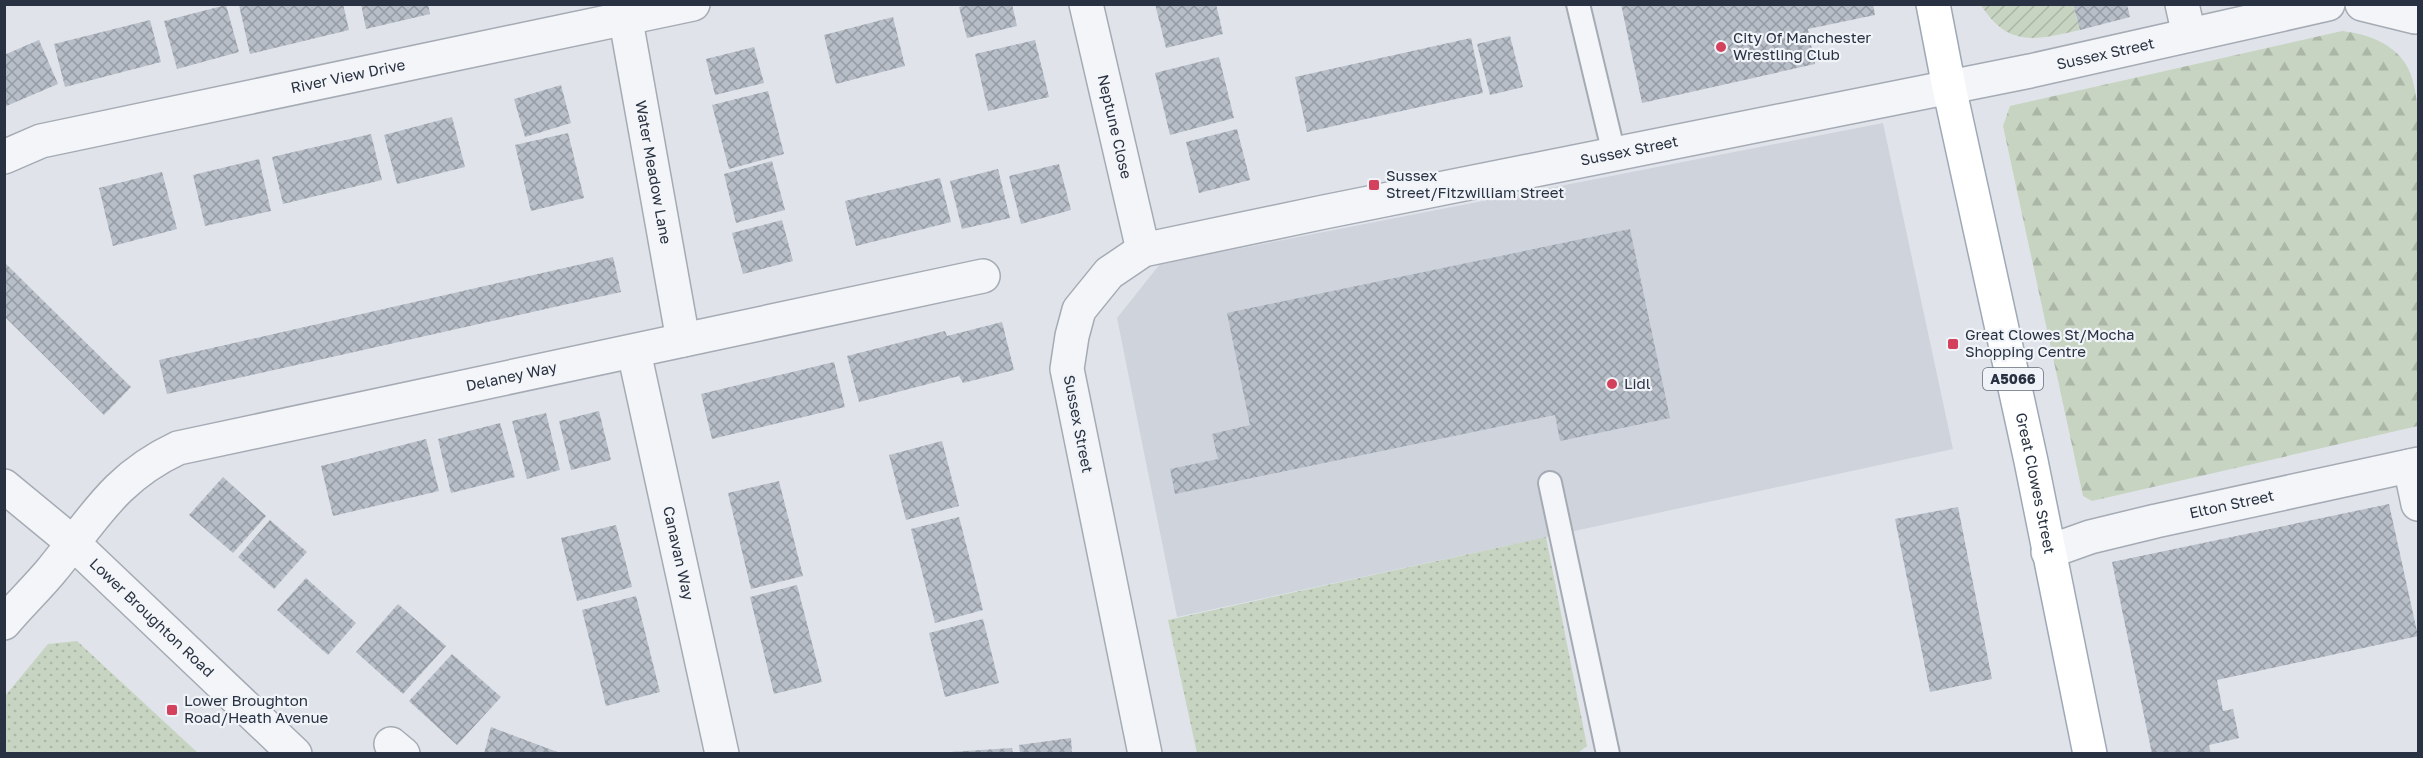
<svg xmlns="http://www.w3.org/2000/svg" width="2423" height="758" font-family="'Golos Text',sans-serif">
	<defs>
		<pattern id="grass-dots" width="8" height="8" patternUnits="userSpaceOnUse" patternTransform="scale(1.5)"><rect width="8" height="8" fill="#c7d4c1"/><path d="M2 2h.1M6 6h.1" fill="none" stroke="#abb6a7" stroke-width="1.8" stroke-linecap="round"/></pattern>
		<pattern id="forest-firs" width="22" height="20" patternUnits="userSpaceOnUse" patternTransform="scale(1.5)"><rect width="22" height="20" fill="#c7d4c1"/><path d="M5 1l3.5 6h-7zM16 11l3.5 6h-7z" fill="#abb6a7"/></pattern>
		<pattern id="garden-furrows" width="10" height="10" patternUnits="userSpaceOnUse" patternTransform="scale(1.5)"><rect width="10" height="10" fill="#c7d4c1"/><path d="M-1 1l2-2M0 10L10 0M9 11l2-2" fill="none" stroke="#abb6a7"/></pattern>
		<pattern id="building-cross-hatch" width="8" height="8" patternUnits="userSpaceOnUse" patternTransform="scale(1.5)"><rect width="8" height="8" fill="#b7bec7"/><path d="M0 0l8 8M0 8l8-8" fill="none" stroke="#959ba3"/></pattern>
	</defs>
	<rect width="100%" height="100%" fill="#e0e4ea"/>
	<path fill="#ced3dc" d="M1883,123l70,326 -776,168 -60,-299 43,-54z"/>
	<g fill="url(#grass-dots)">
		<path d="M1546,537l41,209 -9,7h-381l-29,-133z"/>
		<path d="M77,641l121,112h-193v-57l43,-52z"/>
	</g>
	<path fill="url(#forest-firs)" d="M2342,31c28,3 59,15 69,44 4,11 5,23 7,33v318l-326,75 -9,-5 -80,-370 7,-20z"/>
	<path fill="url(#garden-furrows)" d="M1981,5h92l7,25c-44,10 -72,18 -99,-25z"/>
	<g fill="url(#building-cross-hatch)">
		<path d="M243,4h100l6,26 -99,24 -11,-49z"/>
		<path d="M361,4h67l2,10 -64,15z"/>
		<path d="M970,4h42l5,22 -50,12 -8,-31z"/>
		<path d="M1155,4h61l7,30 -57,14z"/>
		<path d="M1621,4h252l2,11 -67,14 7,35 -173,39z"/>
		<path d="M2073,4h54l3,13 -50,13z"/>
		<path d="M226,5l13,47 -62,17 -13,-48z"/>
		<path d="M893,17l12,49 -69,18 -12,-49z"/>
		<path d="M150,20l11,42 -96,25 -11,-43z"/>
		<path d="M1510,36l13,51 -33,8 -13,-51z"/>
		<path d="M1471,38l12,55 -176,39 -12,-55z"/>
		<path d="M39,40l19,44 -54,23v-52z"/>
		<path d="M1035,40l14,57 -61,14 -13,-57z"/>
		<path d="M754,47l10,36 -49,12 -9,-36z"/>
		<path d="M1219,57l15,61 -64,17 -15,-62z"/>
		<path d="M561,85l10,38 -46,14 -11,-38z"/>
		<path d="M768,91l16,63 -55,15 -17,-64z"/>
		<path d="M452,117l13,50 -68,17 -13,-49z"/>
		<path d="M1237,129l13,51 -51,13 -13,-51z"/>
		<path d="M568,133l16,65 -53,13 -16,-66z"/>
		<path d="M371,134l11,46 -99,24 -11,-47z"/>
		<path d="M259,159l12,52 -66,15 -12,-51z"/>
		<path d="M772,161l13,49 -49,13 -12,-49z"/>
		<path d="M1059,164l12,46 -50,14 -12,-48z"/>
		<path d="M998,169l12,49 -48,11 -12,-48z"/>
		<path d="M162,172l15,57 -64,17 -14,-58z"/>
		<path d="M940,178l11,44 -95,24 -11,-45z"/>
		<path d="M782,220l11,41 -50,13 -11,-41z"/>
		<path d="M1630,229l40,189 -110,23 -5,-26 -380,79 -5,-25 48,-10 -6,-25 38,-9 -23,-112z"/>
		<path d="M613,257l8,35 -454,102 -8,-34z"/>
		<path d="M4,262l127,125 -27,28 -100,-99z"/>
		<path d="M1002,322l12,48 -51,13 -4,-7 -100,26 -12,-46 98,-25 2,5z"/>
		<path d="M834,362l11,45 -133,32 -11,-45z"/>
		<path d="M599,411l12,49 -40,10 -12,-49z"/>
		<path d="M546,413l14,57 -33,9 -15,-58z"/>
		<path d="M500,423l15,54 -64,16 -13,-54z"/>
		<path d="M426,439l13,52 -106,25 -12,-50z"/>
		<path d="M942,441l17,65 -53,14 -17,-65z"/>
		<path d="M223,477l43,39 -33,37 -44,-38z"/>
		<path d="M779,481l24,95 -52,13 -23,-96z"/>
		<path d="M2389,504l29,132 -201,44 6,31 10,-2 6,29 -30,7 2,9h-59l-40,-192z"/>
		<path d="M1958,507l34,172 -62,13 -35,-173z"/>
		<path d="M959,517l24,93 -48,13 -24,-94z"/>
		<path d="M270,520l37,32 -33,37 -36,-32z"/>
		<path d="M616,525l16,62 -55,14 -16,-63z"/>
		<path d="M306,578l50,45 -28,32 -51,-45z"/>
		<path d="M797,585l25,97 -48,12 -24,-97z"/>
		<path d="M636,596l24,96 -54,14 -24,-96z"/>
		<path d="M398,604l48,42 -43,48 -47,-42z"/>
		<path d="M983,619l16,64 -54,14 -16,-64z"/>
		<path d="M452,654l49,43 -44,48 -48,-44z"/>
		<path d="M491,727l69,26v1h-76z"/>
		<path d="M1071,738l1,16h-52l-1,-9z"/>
		<path d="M1012,748l1,6h-63v-2z"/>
	</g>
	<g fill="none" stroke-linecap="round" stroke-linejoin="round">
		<defs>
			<g id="service">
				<path d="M1578,4l36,150"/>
				<path d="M1550,483l58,271"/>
			</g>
			<g id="minor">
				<path id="s1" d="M623,4l60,336"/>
				<path id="s2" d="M1086,4l57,246"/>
				<path d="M2182,4l7,31"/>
				<path d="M2362,4l53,13"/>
				<path id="s3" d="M4,157l37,-16 652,-137"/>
				<path id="s4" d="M634,352l88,402"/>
				<path d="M2410,466l8,38"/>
				<path id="s5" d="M4,486l68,56 223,212"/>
				<path id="s6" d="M2048,552l42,-15 66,-16 262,-57"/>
				<path id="s7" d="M4,623c15,-18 32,-34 47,-52 43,-52 63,-93 127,-123l805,-172"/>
				<path d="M391,744l12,10"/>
				<path id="s8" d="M1145,754l-78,-385 5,-33 7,-26 30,-37 34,-23 181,-38 706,-141 298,-67"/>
			</g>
			<g id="primary">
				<path id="s9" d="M1933,4l16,83 82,374 59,293"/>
			</g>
		</defs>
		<use href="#service" stroke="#a5abb4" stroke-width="26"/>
		<use href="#minor" stroke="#a5abb4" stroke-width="36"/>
		<use href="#primary" stroke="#9fa9b6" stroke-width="36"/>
		<use href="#service" stroke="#f3f5f8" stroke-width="22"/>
		<use href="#minor" stroke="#f3f5f8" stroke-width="33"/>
		<use href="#primary" stroke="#fff" stroke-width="33"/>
	</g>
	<g fill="#d3415d" stroke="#f0f3f7" stroke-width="2">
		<circle cx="1721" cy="47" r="6"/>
		<rect x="1368" y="179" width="12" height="12" rx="3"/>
		<rect x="1947" y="338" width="12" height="12" rx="3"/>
		<circle cx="1612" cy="384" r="6"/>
		<rect x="166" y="704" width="12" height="12" rx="3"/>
	</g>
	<g text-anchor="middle" stroke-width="4.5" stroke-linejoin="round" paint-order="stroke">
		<rect fill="#f0f3f7" stroke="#646c78" stroke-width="1.5" x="1983" y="368" width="60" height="22" rx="4.5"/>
		<g font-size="14" font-weight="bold" fill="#283242">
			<text x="2013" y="384">A5066</text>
		</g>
		<g font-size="15" fill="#283242" stroke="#f0f3f7" text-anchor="start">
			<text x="1733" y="43">City Of Manchester<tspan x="1733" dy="17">Wrestling Club</tspan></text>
			<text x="1386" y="181">Sussex<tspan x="1386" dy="17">Street/Fitzwilliam Street</tspan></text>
			<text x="1965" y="340">Great Clowes St/Mocha<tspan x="1965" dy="17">Shopping Centre</tspan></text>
			<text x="1624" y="389">Lidl</text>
			<text x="184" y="706">Lower Broughton<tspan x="184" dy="17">Road/Heath Avenue</tspan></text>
		</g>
		<g font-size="15" fill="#283242" stroke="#f0f3f7">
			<text dy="5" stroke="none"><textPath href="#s8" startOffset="1524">Sussex Street</textPath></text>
			<text dy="5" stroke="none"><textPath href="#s3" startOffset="354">River View Drive</textPath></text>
			<text dy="5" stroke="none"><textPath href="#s2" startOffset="126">Neptune Close</textPath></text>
			<text dy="5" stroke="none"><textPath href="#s8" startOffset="1038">Sussex Street</textPath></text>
			<text dy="5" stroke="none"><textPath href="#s1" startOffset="171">Water Meadow Lane</textPath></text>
			<text dy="5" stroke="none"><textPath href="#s7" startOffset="590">Delaney Way</textPath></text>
			<text transform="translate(1078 424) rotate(79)" y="5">Sussex Street</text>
			<text dy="5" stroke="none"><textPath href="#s9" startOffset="490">Great Clowes Street</textPath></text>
			<text dy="5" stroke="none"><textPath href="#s6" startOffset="190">Elton Street</textPath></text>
			<text dy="5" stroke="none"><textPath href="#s4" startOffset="206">Canavan Way</textPath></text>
			<text dy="5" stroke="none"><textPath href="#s5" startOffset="198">Lower Broughton Road</textPath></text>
		</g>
	</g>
	<rect width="2423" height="758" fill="none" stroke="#283242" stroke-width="12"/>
</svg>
